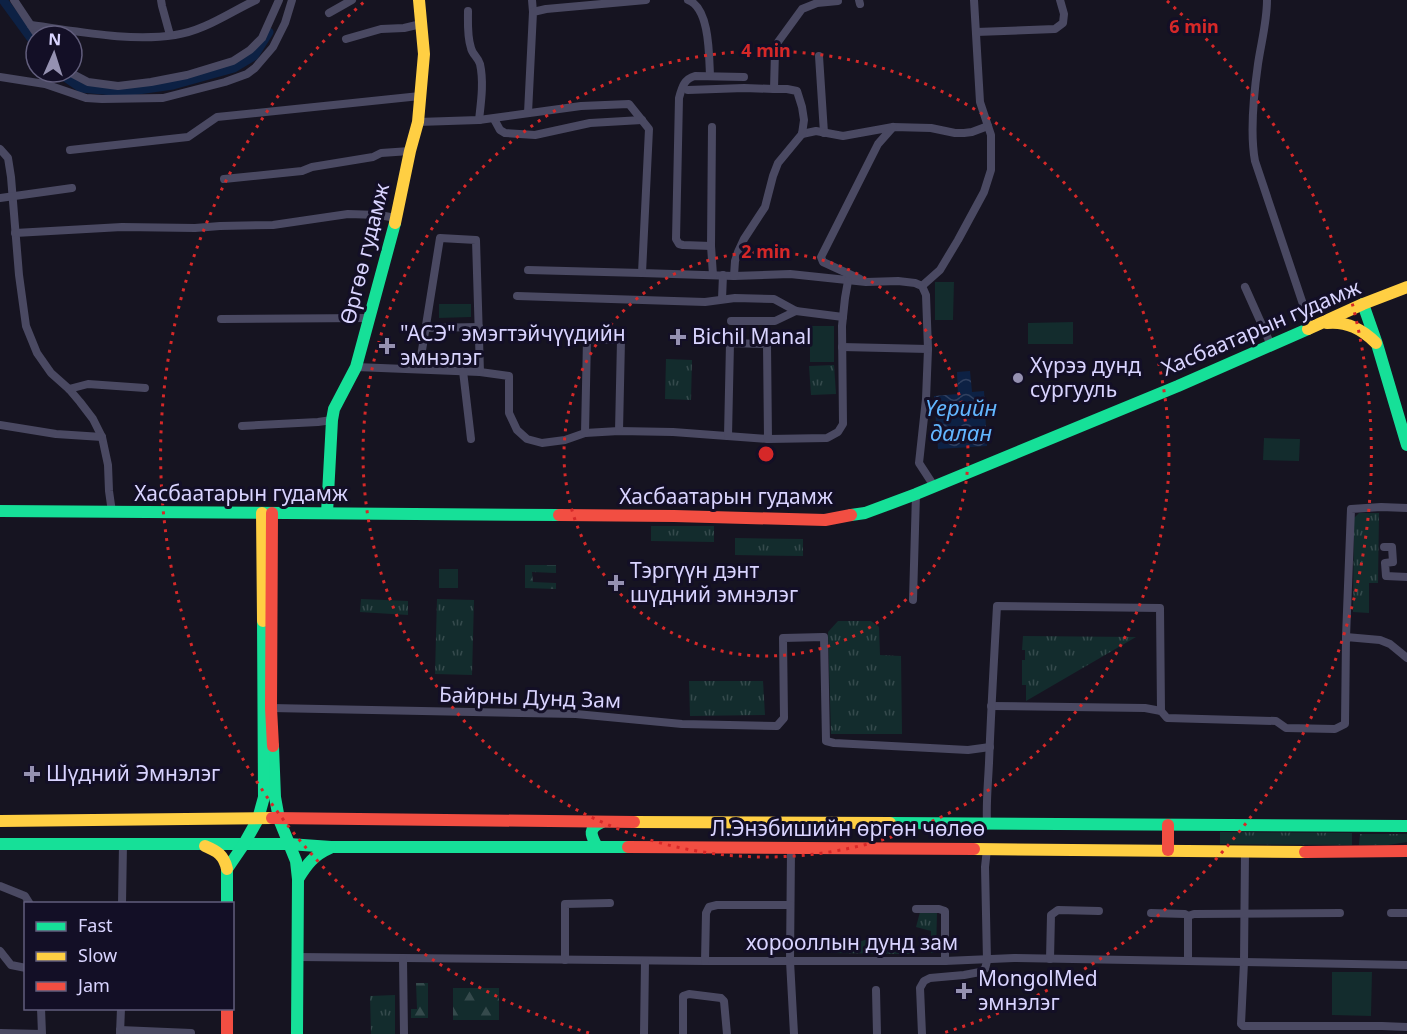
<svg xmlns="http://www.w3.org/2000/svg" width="1407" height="1034" font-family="'Noto Sans',sans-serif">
	<defs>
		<pattern id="grass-tufts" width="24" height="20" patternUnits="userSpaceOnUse" patternTransform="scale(1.5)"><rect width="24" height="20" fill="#132c2d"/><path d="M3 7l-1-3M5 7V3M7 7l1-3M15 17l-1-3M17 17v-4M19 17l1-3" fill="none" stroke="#354a4c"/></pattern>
		<pattern id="forest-firs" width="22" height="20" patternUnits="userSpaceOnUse" patternTransform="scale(1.5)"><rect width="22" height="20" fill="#132c2d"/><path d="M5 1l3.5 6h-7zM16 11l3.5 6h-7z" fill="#354a4c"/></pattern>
		<pattern id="water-waves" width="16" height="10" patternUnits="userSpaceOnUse" patternTransform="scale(1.5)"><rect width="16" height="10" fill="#0d2144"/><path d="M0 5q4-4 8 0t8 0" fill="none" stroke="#304060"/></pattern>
	</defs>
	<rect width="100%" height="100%" fill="#161421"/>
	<g fill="url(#grass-tufts)">
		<path d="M666,359l26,1 -1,40 -26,-1z"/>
		<path d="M834,365l2,29 -25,1 -2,-29z"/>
		<path d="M1359,513h20l-1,70h-9v30l-16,-1 1,-94z"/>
		<path d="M651,526h63v16l-63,-1z"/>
		<path d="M735,538l68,1v17l-68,-1z"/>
		<path d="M361,599l47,2v14l-48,-3z"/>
		<path d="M437,599l37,1 -2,75 -37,-1z"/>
		<path d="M838,621h33l8,6 1,28 21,1 1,78h-71l-3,-102z"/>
		<path d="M1023,636l113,1 -110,64v-16h-4v-25h3v-10h-3z"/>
		<path d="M689,681h74l2,34 -75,1z"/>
		<path d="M1220,832l132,1v12l-132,-1z"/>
		<path d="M1360,834h47v8l-19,3h-29z"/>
		<path d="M920,912h17l-1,41h-5v-22l-15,-4z"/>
		<path d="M871,938h13l34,12 -6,4 -81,-1v-2z"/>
		<path d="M395,995v39h-24l-1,-38z"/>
	</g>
	<g fill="url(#forest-firs)">
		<path d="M525,565h31v8l-24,-1 1,10 23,1v6l-31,-1z"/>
		<path d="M416,983h12v35h-17v-9h6z"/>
		<rect x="453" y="988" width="46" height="32"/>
	</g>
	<g fill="#132c2d">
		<path d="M935,282h19l-1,38h-18z"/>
		<path d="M439,304h32v13l-32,1z"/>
		<path d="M1073,322v22h-45v-21z"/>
		<rect x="810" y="326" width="24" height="36"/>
		<path d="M1264,438l36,1 -1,22 -36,-1z"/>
		<rect x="439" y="569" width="19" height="19"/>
		<path d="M1332,972h40l-1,44 -39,-1z"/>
	</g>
	<path fill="url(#water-waves)" d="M970,371l2,21 12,-1 3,55 -49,3 -4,-53 24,-2 -1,-22z"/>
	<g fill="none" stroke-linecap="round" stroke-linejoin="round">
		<g stroke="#0d2144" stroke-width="9">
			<path d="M3,0l33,45"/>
			<path d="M58,72l23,16 43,4 49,-7 61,-17 20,-12 15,-24"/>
		</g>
		<g stroke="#4a4962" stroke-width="8">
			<path d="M14,0l24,36"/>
			<path d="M161,0l1,6 8,29"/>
			<path d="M532,0l1,12"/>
			<path d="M688,0c22,8 21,56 22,76"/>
			<path d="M859,0l1,4"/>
			<path d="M1267,0c0,22 -6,43 -9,64 -4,28 -8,70 -3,97l56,167"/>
			<path d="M468,11c0,12 -1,25 3,37 1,6 7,9 9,16 4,18 1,38 -1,56"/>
			<path d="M329,13l23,-13"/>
			<path d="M31,25c46,6 98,17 144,10 29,-4 55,-23 81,-35"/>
			<path d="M976,32l79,-3 8,-6 1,-9 -4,-14"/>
			<path d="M346,39l35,-10 23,-1 17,-4"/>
			<path d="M819,56l5,77"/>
			<path d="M69,72l19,10 30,4 33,-4 36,-7 46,-14 17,-11 12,-12 17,-38"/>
			<path d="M0,77l45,7 41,14 16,1 61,-1 62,-16 22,-8 8,-6 18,-21 12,-24 7,-23"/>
			<path d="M688,90l56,-2 30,1"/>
			<path d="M528,113l5,-101 13,-3 100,-9"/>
			<path d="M494,119l6,11 5,3 30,2 55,-12 52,-3"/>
			<path d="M418,122l61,-2 102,-14 48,-2 20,25 -7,144 92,3 56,-2 76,8 32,-1 17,2 7,3 4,9 2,54 -2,50 -7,64 15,23"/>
			<path d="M712,127l-1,119 2,29"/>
			<path d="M802,134l14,-3 27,5 50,-9 38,1 24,5h9l8,-1 16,-6"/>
			<path d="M0,149l8,9 3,19 8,98 7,51 11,27 14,20 18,16 11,13 13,17 9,18 6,28 1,26 3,21"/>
			<path d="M70,150l118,-13 29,-20 203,-21"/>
			<path d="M224,179l78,-8 10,-4 61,-10 8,-4 29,-2"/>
			<path d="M0,198l72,-10"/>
			<path d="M15,233l107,-6 73,1 25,-2 53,-1 75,-11 31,1 17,3"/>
			<path d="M711,246l-28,-1 -4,-1 -3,-5 3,-141c3,-11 5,-19 16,-22l49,1"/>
			<path d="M528,270l114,3"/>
			<path d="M734,276l1,-15 3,-9 6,-13 21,-32 8,-31 5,-13 24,-29 2,-14 -2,-13 -5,-16 -10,-2h-13l1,-38 3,-9 24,-33 15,-6 21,-2"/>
			<path d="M860,279l-37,-17 -2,-5 57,-113 15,-17"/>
			<path d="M922,286l18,-16 18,-30 26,-48 7,-22v-35l-11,-33 -6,-102"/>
			<path d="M1245,287l26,58"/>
			<path d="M517,296l188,6 30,-4 39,1 22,12 47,6"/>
			<path d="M722,299l1,-24"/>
			<path d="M221,319l148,-1"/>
			<path d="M731,321h44l21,-10"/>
			<path d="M426,328l53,-1"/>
			<path d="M842,347l86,2"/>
			<path d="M356,367l124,5 29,4v37l8,17 10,9 15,4 23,-3 20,-7 34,-2 54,1 95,7 59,-1 11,-6 5,-8 -1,-98 3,-28 3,-17"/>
			<path d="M419,369l21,-131 36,2 4,132"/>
			<path d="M463,371l8,68"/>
			<path d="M69,389l19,-5 57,4"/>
			<path d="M0,425l56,9 46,3"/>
			<path d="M242,426l76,-4 14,-2"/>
			<path d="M585,433l2,-94 34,1 -2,91"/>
			<path d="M728,436l2,-93 37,1 1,95"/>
			<path d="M1384,547h8l1,15 -8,1 1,13 21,1"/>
			<path d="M913,600l3,-106"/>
			<path d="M1346,637l5,-128 30,-2 26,1"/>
			<path d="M991,706l154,2 16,3 6,7 109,3 10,7 49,1 10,-5 1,-87 34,3 10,4 17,14"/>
			<path d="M271,708l305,6 106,10 95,2 7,-8 -1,-80 41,-1 2,104 8,2 134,7 22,-3"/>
			<path d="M987,823c-1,-20 1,-39 2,-60 2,-52 5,-104 8,-157l163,2 1,103"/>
			<path d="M791,849l-1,112 4,73"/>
			<path d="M1245,852l-1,110 -3,62 2,2h139l25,1"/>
			<path d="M0,886l25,10 5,8"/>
			<path d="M122,904l1,-60"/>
			<path d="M916,909h23l6,2v50"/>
			<path d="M1151,913l34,1 3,2v45"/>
			<path d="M1391,913h16"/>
			<path d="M1188,916l6,-2 146,-1"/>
			<path d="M0,951l11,14 15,3"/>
			<path d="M297,957l408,4h240l69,-3 393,7"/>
			<path d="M403,959l1,75"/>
			<path d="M1050,959l1,-44 7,-5 41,1"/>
			<path d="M565,960v-56l45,-1"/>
			<path d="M705,961l1,-48 3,-6 8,-2h73"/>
			<path d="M876,990l1,44"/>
			<path d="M120,1030l71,3"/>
			<path d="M0,1033l42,1 -1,-26"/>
			<path d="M120,1034l1,-26"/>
			<path d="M644,1034l1,-73"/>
			<path d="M683,1034v-38l6,-2 32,4 3,3 3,33"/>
			<path d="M922,1034l-2,-46 4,-7 6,-3 34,-3 16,-3 5,-3 2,-8 -2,-94 2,-18"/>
		</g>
		<g stroke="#16e098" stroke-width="12">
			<path d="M1363,304l14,40 30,101"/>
			<path d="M0,511l559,4"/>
			<path d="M327,513l5,-93 2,-11 22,-42 39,-144"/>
			<path d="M851,515l14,-2 51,-19 262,-108 130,-57"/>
			<path d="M273,746l2,51 4,22 17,42 2,18 -1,155"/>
			<path d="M890,823l517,3"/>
			<path d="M0,844h289l42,3h297"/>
			<path d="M597,847c-6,-12 -10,-18 5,-25"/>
			<path d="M298,879c9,-15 16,-24 32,-31"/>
			<path d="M227,904v-35l17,-25 14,-25 6,-22 -1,-176"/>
		</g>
		<g stroke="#ffcf43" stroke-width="12">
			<path d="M395,223l15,-72 8,-29 6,-68 -5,-54"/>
			<path d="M1327,323c20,-2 35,6 49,20"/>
			<path d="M1308,329l55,-25 44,-17"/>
			<path d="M262,513l1,108"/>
			<path d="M0,821l272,-3"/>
			<path d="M634,822l256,1"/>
			<path d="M205,846c12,5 19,9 22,23"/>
			<path d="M974,849l331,3"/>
		</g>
		<g stroke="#f24e42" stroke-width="12">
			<path d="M272,513l-1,195 2,38"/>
			<path d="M559,515l115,1 151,4 26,-5"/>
			<path d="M272,818l362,4"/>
			<path d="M1168,825v25"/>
			<path d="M628,847l346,2"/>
			<path d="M1305,852l102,-1"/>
			<path d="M227,1008v26"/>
		</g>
	</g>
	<g fill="none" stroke="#d62828" stroke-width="3" stroke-dasharray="3 6">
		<circle cx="766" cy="454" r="202"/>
		<circle cx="766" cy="454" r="403"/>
		<path d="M589 1033A605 605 0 0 1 365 1M1167 1A605 605 0 0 1 943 1033"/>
	</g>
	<g fill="#9591b1" stroke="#130f26" stroke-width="2">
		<path d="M675 328h6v6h6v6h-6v6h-6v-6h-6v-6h6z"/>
		<path d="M384 337h6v6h6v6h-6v6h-6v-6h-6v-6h6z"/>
		<circle cx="1018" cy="378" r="6"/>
		<path d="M613 574h6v6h6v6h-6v6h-6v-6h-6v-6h6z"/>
		<path d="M29 765h6v6h6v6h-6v6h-6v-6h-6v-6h6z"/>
		<path d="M961 982h6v6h6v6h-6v6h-6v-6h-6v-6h6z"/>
	</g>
	<g text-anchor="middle" stroke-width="6" stroke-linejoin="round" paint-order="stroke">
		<g font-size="21" fill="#d9d4ff" stroke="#130f26">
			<text transform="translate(365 254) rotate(-76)" y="7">Өргөө гудамж</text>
			<text transform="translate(1261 328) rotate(-23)" y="7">Хасбаатарын гудамж</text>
			<text x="241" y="501">Хасбаатарын гудамж</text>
			<text x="726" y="504">Хасбаатарын гудамж</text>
			<text transform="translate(530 698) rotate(2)" y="7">Байрны Дунд Зам</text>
			<text x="848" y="836">Л.Энэбишийн өргөн чөлөө</text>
			<text x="852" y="950">хорооллын дунд зам</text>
		</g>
		<g font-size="21" fill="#d9d4ff" stroke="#130f26" text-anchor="start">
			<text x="400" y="341">"АСЭ" эмэгтэйчүүдийн<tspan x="400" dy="24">эмнэлэг</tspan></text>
			<text x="692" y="344">Bichil Manal</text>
			<text x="1030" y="373">Хүрээ дунд<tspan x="1030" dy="24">сургууль</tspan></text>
			<text x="630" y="578">Тэргүүн дэнт<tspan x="630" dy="24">шүдний эмнэлэг</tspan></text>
			<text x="46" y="781">Шүдний Эмнэлэг</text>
			<text x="978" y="986">MongolMed<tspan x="978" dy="24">эмнэлэг</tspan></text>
		</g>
		<g font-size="22" font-style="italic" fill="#62b6ff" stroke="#130f26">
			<text x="961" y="416">Үерийн<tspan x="961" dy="25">далан</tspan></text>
		</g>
	</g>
	<circle cx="766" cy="454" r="9" fill="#d62828" stroke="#130f26" stroke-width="3"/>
	<g font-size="18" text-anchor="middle" font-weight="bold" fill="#d62828" stroke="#130f26" stroke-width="6" stroke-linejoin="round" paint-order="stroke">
		<text x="1194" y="33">6 min</text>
		<text x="766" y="57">4 min</text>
		<text x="766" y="258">2 min</text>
	</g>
	<rect x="24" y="902" width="210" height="108" fill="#130f26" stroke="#625e7d" stroke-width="1.5"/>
	<rect x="36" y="922" width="30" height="9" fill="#16e098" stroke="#625e7d" stroke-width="1.5"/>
	<text x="78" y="932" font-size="18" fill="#d9d4ff">Fast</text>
	<rect x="36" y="952" width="30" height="9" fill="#ffcf43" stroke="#625e7d" stroke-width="1.5"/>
	<text x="78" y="962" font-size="18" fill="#d9d4ff">Slow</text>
	<rect x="36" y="982" width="30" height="9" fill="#f24e42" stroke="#625e7d" stroke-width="1.5"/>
	<text x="78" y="992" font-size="18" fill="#d9d4ff">Jam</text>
	<g transform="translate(54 54) rotate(3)"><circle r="28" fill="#130f26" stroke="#625e7d" stroke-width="1.5"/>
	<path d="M0-4.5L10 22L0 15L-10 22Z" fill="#9591b1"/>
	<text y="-9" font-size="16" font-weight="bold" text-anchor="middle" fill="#d9d4ff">N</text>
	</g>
</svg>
